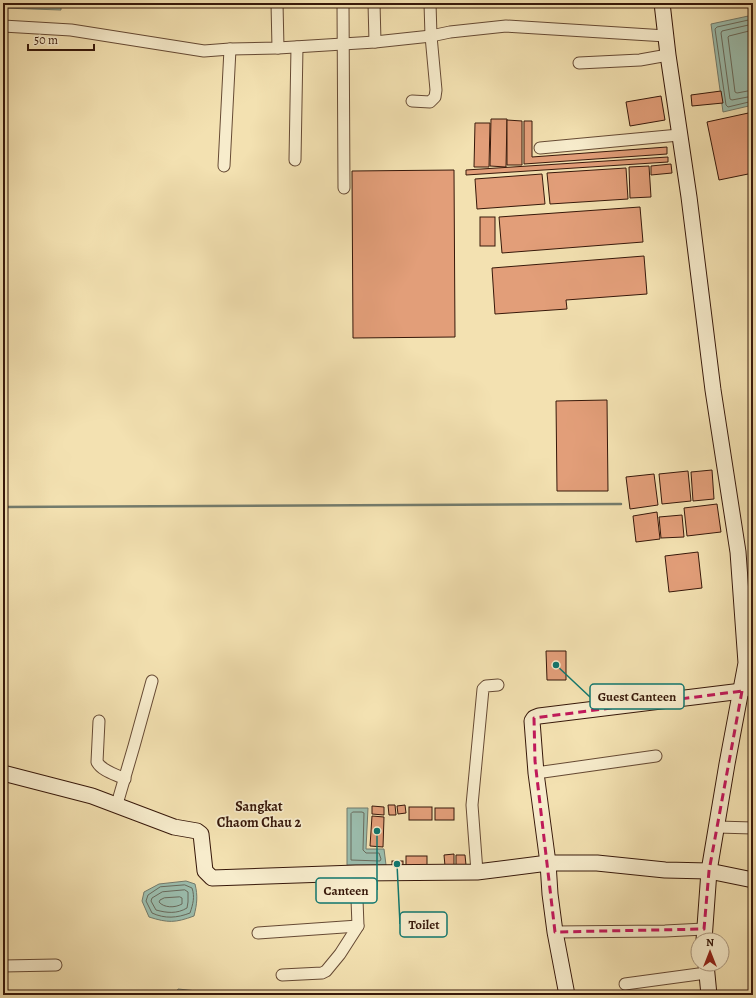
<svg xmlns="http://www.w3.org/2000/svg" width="756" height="998" font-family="Alegreya,serif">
	<rect width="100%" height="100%" fill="#f3e1b1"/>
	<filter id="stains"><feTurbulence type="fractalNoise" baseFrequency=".005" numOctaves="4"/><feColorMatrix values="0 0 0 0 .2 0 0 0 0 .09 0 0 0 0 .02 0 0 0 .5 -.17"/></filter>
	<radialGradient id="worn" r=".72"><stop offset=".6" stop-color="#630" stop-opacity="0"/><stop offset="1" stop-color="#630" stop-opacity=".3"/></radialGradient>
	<g fill="#9bbdad" stroke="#737b6c">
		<path d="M3,3h58v7l-58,-2z"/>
		<path d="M753,15v90l-30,7 -12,-88z"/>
		<path d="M347,808h21l-2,41h18l2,16h-39z"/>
		<path d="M186,881l9,3c3,12 2,20 -1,32 -19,7 -26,7 -45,1l-7,-16 2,-9 15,-8z"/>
		<path d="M178,989l29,3 15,3h-47z"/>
	</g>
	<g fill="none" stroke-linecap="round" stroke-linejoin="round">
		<g stroke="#696a5c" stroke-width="1">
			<path d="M3,4l52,2 2,-3"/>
			<path d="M753,19l-36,8 -2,2 11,76 2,2 25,-6"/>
			<path d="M753,24l-31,7 -1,2 9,66 2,1 21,-4"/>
			<path d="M753,30l-24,6 -1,1 7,55 2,1 16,-3"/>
			<path d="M353,812h9l2,1 -1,37 3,3h13l2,6 -1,2 -29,-1v-46z"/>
			<path d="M185,885l7,3c3,9 1,16 -2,25 -13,5 -25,6 -38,0l-6,-12 2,-6 12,-8z"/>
			<path d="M185,890l3,2v10l-1,6c-10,6 -20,5 -31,2l-5,-9 1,-3 10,-6z"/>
			<path d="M180,897l2,1v6c-7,4 -18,4 -23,-2l1,-2 4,-2z"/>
		</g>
		<path stroke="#737b6c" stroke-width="2.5" d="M3,507l618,-3"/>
	</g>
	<g fill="#e29e79" stroke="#37180a">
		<path d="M721,91l2,12 -31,3 -1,-11z"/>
		<path d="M661,96l4,24 -35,6 -4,-24z"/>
		<path d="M753,112v61l-34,7 -12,-58z"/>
		<path d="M491,119h16l-1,48 -16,-1z"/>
		<path d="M507,120l15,1v44h-15z"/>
		<path d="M524,121h8v36l135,-10v7l-143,10z"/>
		<path d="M475,123h15l-1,44h-15z"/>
		<path d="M668,157v5l-202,13v-5z"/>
		<path d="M671,164l1,9 -21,2v-9z"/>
		<path d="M649,166l2,31 -21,1 -1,-31z"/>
		<path d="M626,168l2,31 -78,5 -3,-31z"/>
		<path d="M454,170l1,167 -102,1 -1,-167z"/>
		<path d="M542,174l3,30 -68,5 -2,-30z"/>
		<path d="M640,207l3,35 -141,11 -3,-36z"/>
		<rect x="480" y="217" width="15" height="29"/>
		<path d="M644,256l3,38 -81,6 1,9 -72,5 -3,-46z"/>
		<path d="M607,400l1,91h-51l-1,-90z"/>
		<path d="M712,470l2,29 -21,2 -2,-29z"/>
		<path d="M688,471l3,30 -29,3 -3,-30z"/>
		<path d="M654,474l4,31 -28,4 -4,-32z"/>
		<path d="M717,504l4,28 -34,4 -3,-28z"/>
		<path d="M657,512l3,27 -24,3 -3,-26z"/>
		<path d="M682,515l2,22 -23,1 -2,-21z"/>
		<path d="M698,552l4,36 -33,4 -4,-36z"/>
		<path d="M546,651h20v29h-19z"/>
		<path d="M388,805h7l1,10h-7z"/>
		<path d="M405,805l1,8 -8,1 -1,-8z"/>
		<path d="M372,806l12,1v8l-12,-1z"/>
		<rect x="409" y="807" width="23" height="13"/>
		<rect x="435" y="808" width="19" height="12"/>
		<path d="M372,816l12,1 -1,30 -13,-1z"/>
		<path d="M454,854v12h-9l-1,-11z"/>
		<path d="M456,855h9l1,10 -10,1z"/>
		<rect x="406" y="856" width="21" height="11"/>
		<rect x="392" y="861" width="11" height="5"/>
		<path d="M542,992v3h-23z"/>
	</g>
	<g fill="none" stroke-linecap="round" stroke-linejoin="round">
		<defs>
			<g id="street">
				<path d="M277,3l1,45"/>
				<path d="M343,3l1,185"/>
				<path d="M374,3l1,39"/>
				<path d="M3,26l68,4 133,21 26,-2 48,-1 97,-6 56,-6 19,-4 56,-6 160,10"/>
				<path d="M579,63l61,-3 28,-5"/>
				<path d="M412,101l18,1 5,-5 1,-7 -5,-54 -1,-33"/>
				<path d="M540,148l139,-13"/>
				<path d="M295,160l2,-113"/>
				<path d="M224,166l6,-117"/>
				<path d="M741,599l12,-1"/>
				<path d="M99,721l-2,41c5,9 18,12 28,17"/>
				<path d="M536,773l120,-17"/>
				<path d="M117,804l17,-58 18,-65"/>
				<path d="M717,827l36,1"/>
				<path d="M477,872l-5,-67 11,-116 3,-3 12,-1"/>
				<path d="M555,932l110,-1 39,-2"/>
				<path d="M258,933l100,-7"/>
				<path d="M3,966l53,-1"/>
				<path d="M282,975l40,-2 4,-2 14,-17 18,-28 -2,-53"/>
				<path d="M625,984l81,-11"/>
			</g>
			<g id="secondary">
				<path d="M662,3l6,52 21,142 24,193 25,162 8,111 -19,101 -18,107 -5,69"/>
				<path d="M3,773l89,23 82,31 23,4 4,3 4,37 7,7 144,-5 121,-1 71,-9h49l68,7 44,1 44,9"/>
				<path d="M706,964l3,31"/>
				<path d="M567,995l-12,-63 -5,-38 -2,-31 -12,-90 -4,-52 2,-3 5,-2 203,-25"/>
			</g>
		</defs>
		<use href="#street" stroke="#664a34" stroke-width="13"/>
		<use href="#secondary" stroke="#37180a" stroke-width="17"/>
		<use href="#street" stroke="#f7eccc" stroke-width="11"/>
		<use href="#secondary" stroke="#f7eccc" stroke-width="15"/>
	</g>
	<path fill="none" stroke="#c2185b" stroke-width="3" stroke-dasharray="8 5" stroke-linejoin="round" d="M742,691l-33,180 -5,58 -149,3 -20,-171 -1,-43z"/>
	<g text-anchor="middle" stroke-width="3.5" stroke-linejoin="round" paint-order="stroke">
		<g font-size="14" font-weight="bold" fill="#37180a" stroke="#f7eccc">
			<text x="259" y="811">Sangkat<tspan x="259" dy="16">Chaom Chau 2</tspan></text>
		</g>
	</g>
	<path fill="none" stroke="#0f766e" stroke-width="1.5" d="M556 665L590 697M377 831L377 890M397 864L400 924"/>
	<g fill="#0f766e" stroke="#f7eccc" stroke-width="1.5">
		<circle cx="556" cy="665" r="4"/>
		<circle cx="377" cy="831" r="4"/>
		<circle cx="397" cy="864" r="4"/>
	</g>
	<g fill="#f7eccc" stroke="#0f766e" stroke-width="1.5">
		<rect x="590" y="684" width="94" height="25" rx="4"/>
		<rect x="316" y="878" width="61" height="25" rx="4"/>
		<rect x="400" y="912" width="47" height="25" rx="4"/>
	</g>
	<g font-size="13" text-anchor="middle" font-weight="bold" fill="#37180a">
		<text x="637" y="701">Guest Canteen</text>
		<text x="346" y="895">Canteen</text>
		<text x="424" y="929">Toilet</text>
	</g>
	<rect width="756" height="998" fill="none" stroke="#f3e1b1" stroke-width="16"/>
	<rect x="4" y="4" width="748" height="990" fill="none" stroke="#37180a" stroke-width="2"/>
	<rect x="8" y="8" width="740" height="982" fill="none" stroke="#37180a"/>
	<g transform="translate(710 952)"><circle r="19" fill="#f7eccc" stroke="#aa977e"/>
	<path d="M0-3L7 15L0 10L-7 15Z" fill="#8f2418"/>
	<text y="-6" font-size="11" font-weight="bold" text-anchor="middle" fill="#37180a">N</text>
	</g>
	<path d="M28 44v6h66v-6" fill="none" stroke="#37180a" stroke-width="2"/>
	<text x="34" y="44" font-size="12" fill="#37180a" stroke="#f7eccc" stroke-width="3" paint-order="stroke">50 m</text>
	<rect width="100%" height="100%" filter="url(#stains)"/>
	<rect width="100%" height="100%" fill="url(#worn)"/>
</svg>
